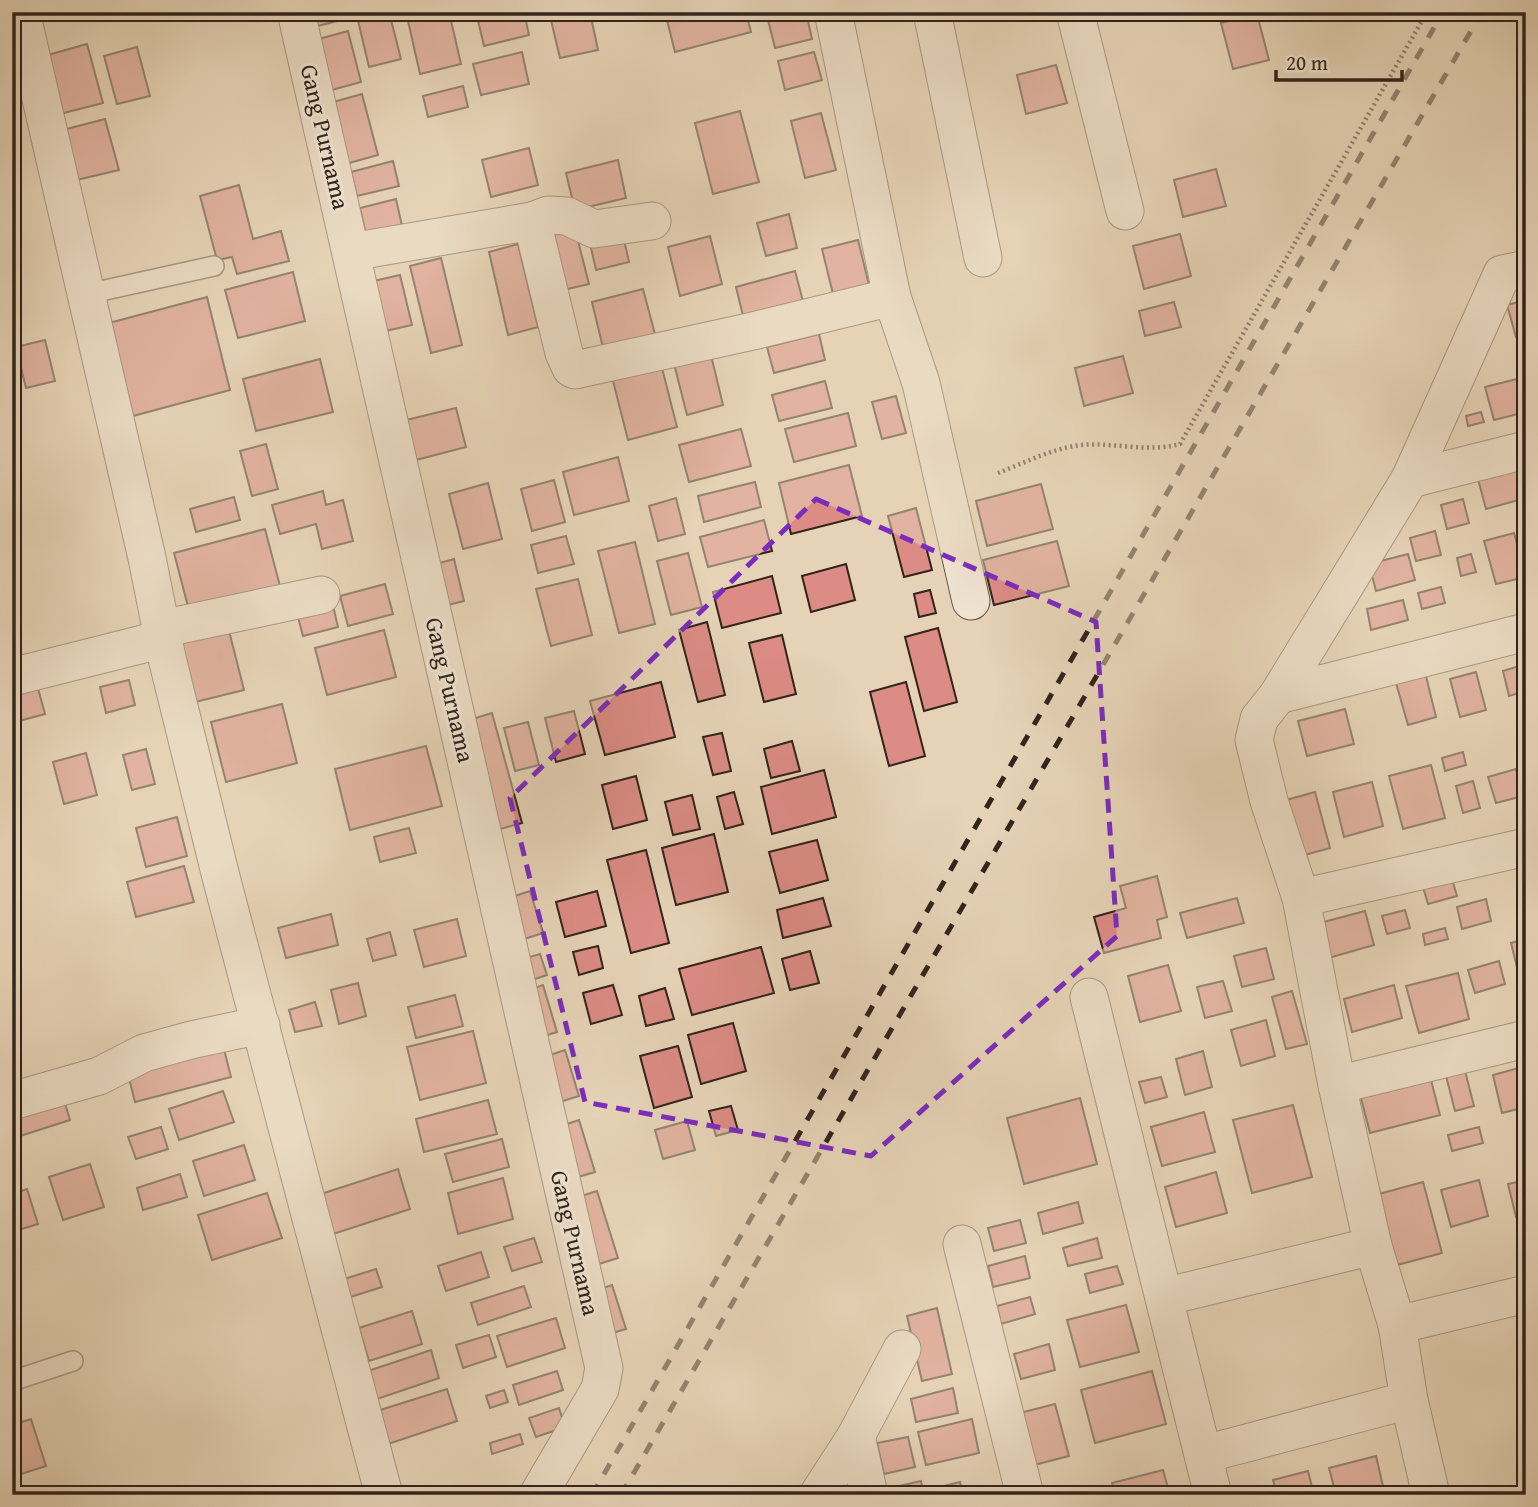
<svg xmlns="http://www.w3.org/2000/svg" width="1538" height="1507" font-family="'Gentium Book Plus',serif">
	<rect width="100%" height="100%" fill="#e6d3b7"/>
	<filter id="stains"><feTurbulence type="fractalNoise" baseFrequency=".00286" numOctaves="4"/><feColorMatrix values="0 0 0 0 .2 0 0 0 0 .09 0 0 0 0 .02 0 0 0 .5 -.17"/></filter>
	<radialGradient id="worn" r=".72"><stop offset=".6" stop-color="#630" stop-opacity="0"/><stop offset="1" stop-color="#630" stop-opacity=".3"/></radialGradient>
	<g fill="#dc8c85" stroke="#31241c" stroke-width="2">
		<path d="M305,12h39l1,7 -35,9z"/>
		<path d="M356,12h33l12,47 -32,8z"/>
		<path d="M406,12h43l12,52 -41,10z"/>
		<path d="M476,12h48l5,23 -45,11z"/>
		<path d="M549,12h41l8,38 -38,8z"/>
		<path d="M665,12h81l5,20 -76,20z"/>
		<path d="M766,12h40l6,27 -37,9z"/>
		<path d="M1257,14l12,46 -36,9 -12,-46z"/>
		<path d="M348,31l13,51 -33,9 -13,-51z"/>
		<path d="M87,44l16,59 -51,13 -15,-58z"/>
		<path d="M137,47l13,49 -33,8 -13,-48z"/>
		<path d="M522,52l7,32 -48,11 -8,-31z"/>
		<path d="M814,52l8,28 -37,10 -7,-29z"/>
		<path d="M1056,65l11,38 -41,11 -9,-39z"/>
		<path d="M463,86l5,21 -40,10 -5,-21z"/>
		<path d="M362,94l16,61 -36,10 -16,-61z"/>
		<path d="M740,111l19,71 -46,12 -18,-71z"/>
		<path d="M821,113l15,57 -31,8 -14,-57z"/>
		<path d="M105,119l14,51 -51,12 -13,-50z"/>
		<path d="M529,148l9,37 -47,12 -9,-37z"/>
		<path d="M618,160l8,38 -51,12 -9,-37z"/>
		<path d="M393,161l6,25 -42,10 -6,-24z"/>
		<path d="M1216,169l10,37 -43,11 -9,-37z"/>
		<path d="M239,185l14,54 28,-8 8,30 -52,13 -5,-17 -15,3 -17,-64z"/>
		<path d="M396,199l6,27 -36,9 -6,-27z"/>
		<path d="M789,214l8,34 -31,8 -9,-33z"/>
		<path d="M575,229l14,55 -34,8 -13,-54z"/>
		<path d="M622,231l7,31 -33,8 -7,-31z"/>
		<path d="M1180,234l11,42 -47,13 -11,-43z"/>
		<path d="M710,236l12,48 -42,12 -12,-49z"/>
		<path d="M858,240l11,45 -36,9 -11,-45z"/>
		<path d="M518,244l20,83 -30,8 -19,-83z"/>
		<path d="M441,258l21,87 -31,8 -21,-87z"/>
		<path d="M795,271l9,34 -60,15 -8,-33z"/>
		<path d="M293,272l12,49 -67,17 -13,-48z"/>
		<path d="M400,275l12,50 -31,7 -12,-50z"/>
		<path d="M643,289l13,49 -52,14 -12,-50z"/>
		<path d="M207,297l23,93 -97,26 -24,-93z"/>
		<path d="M1526,300v34l-10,3 -9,-32z"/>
		<path d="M1174,302l7,25 -36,9 -6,-25z"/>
		<path d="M819,334l6,26 -51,13 -7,-26z"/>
		<path d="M45,340l10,41 -29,7 -10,-41z"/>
		<path d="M710,351l13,54 -36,10 -14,-55z"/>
		<path d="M1123,356l10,37 -49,13 -9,-38z"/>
		<path d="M320,359l13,53 -77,19 -13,-52z"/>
		<path d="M661,364l16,63 -49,13 -16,-63z"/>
		<path d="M1521,378l2,7 3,-1v28l-32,8 -9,-33z"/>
		<path d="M825,381l7,27 -53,13 -7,-26z"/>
		<path d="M896,396l10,37 -24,6 -10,-37z"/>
		<path d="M456,408l10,39 -50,13 -10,-40z"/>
		<path d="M1481,412l3,10 -16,4 -2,-10z"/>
		<path d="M848,413l8,33 -62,16 -9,-33z"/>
		<path d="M741,429l10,37 -62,16 -10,-37z"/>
		<path d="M266,444l12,45 -26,7 -12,-45z"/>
		<path d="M618,457l11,44 -55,14 -11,-43z"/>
		<path d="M849,465l13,51 -71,18 -12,-51z"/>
		<path d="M1526,466v32l-40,11 -8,-30z"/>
		<path d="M554,480l11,42 -33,9 -11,-42z"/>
		<path d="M755,482l6,25 -57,15 -6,-26z"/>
		<path d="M488,483l14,56 -39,10 -14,-55z"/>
		<path d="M1041,484l12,45 -66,17 -11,-45z"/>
		<path d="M323,491l3,14 17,-5 10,41 -31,8 -6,-25 -36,10 -8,-29z"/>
		<path d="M234,497l6,23 -44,12 -6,-23z"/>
		<path d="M676,498l9,36 -27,7 -9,-35z"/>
		<path d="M1463,499l6,24 -22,6 -6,-24z"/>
		<path d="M916,508l16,62 -28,7 -16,-61z"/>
		<path d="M764,520l8,31 -64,16 -8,-30z"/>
		<path d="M265,529l16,61 -91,24 -16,-61z"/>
		<path d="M1435,531l6,24 -25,6 -6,-23z"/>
		<path d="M1514,533l12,44 -30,7 -12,-43z"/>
		<path d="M566,536l8,28 -36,9 -7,-28z"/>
		<path d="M1057,541l12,45 -75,19 -11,-45z"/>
		<path d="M635,542l20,82 -36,9 -21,-82z"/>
		<path d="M688,553l14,54 -31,8 -14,-54z"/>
		<path d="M1408,554l7,26 -39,11 -7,-27z"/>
		<path d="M1471,554l5,18 -15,4 -4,-18z"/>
		<path d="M454,559l10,42 -28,7 -11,-41z"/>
		<path d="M846,564l9,36 -44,12 -9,-36z"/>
		<path d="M772,576l9,37 -59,15 -9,-36z"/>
		<path d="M578,579l14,56 -41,11 -15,-57z"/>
		<path d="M385,584l8,30 -45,12 -8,-30z"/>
		<path d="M1441,587l4,16 -23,6 -4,-16z"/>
		<path d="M930,590l6,23 -17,4 -5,-23z"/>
		<path d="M331,597l7,30 -35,9 -8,-30z"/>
		<path d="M1403,600l5,20 -37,10 -4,-21z"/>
		<path d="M226,619l18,71 -61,15 -17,-70z"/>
		<path d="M707,622l18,73 -27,7 -19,-72z"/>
		<path d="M938,628l19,74 -33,9 -19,-74z"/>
		<path d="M384,630l12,47 -69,18 -12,-47z"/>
		<path d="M782,635l14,59 -32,8 -15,-59z"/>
		<path d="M1526,664v27l-17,5 -6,-25z"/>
		<path d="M1476,672l10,38 -26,7 -10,-38z"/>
		<path d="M1426,676l10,41 -28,8 -12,-42z"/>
		<path d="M129,680l6,25 -29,8 -6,-26z"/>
		<path d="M36,681l9,33 -26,7 -7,-24v-10z"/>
		<path d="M661,682l14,55 -70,18 -15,-54z"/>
		<path d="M906,682l19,74 -36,10 -19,-74z"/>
		<path d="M282,704l15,59 -71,19 -15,-60z"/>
		<path d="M1345,709l9,35 -47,12 -9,-35z"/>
		<path d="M574,711l11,43 -29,8 -11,-44z"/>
		<path d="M492,713l30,110 -33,9 -30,-109z"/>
		<path d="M528,722l11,43 -24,6 -11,-43z"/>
		<path d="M722,733l9,38 -18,4 -10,-38z"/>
		<path d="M792,741l8,30 -29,7 -7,-29z"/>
		<path d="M426,746l16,60 -92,24 -15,-61z"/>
		<path d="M146,749l9,35 -23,6 -9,-35z"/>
		<path d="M1463,752l3,13 -21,6 -3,-13z"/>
		<path d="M86,753l11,42 -33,9 -11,-42z"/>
		<path d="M1431,765l14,53 -42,11 -14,-53z"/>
		<path d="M1516,769l7,27 -27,7 -8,-26z"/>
		<path d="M824,770l12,47 -64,17 -11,-47z"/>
		<path d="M636,776l11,44 -34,9 -11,-44z"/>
		<path d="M1473,781l7,27 -17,5 -7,-27z"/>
		<path d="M1372,782l11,44 -39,11 -11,-45z"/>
		<path d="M734,792l9,32 -18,5 -8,-32z"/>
		<path d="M1315,792l15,56 -36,10 -15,-56z"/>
		<path d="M692,795l8,34 -27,6 -8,-33z"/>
		<path d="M177,817l10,39 -41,11 -10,-39z"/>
		<path d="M409,828l7,25 -36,9 -6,-25z"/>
		<path d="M714,834l14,58 -52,13 -14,-57z"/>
		<path d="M817,840l11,40 -48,13 -11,-41z"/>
		<path d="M646,850l23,93 -38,10 -24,-93z"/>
		<path d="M184,866l10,36 -58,15 -9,-35z"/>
		<path d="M1157,876l10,41 -10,3 4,18 -57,15 -10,-36 32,-9 -6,-22z"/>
		<path d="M1526,876v22l-3,1 -5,-21z"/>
		<path d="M1452,879l5,17 -29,8 -5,-17z"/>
		<path d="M530,891l13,42 -31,10 -13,-42z"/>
		<path d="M597,891l9,35 -41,11 -9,-35z"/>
		<path d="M823,898l8,28 -48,12 -6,-28z"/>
		<path d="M1237,898l7,25 -57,15 -7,-25z"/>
		<path d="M1486,899l5,22 -29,8 -5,-22z"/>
		<path d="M1405,910l5,18 -23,6 -5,-18z"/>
		<path d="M1365,911l9,34 -49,14 -9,-35z"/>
		<path d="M331,914l7,31 -52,13 -8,-30z"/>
		<path d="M457,919l9,37 -42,11 -10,-37z"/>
		<path d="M1445,928l3,11 -23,6 -2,-11z"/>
		<path d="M390,932l6,23 -23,6 -6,-22z"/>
		<path d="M1526,939v53h-3l-12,-49z"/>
		<path d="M598,946l5,22 -24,7 -6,-23z"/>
		<path d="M761,947l13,46 -82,22 -13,-46z"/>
		<path d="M1266,948l8,31 -32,8 -8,-31z"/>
		<path d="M810,951l9,32 -29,7 -8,-31z"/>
		<path d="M540,954l7,21 -24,8 -7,-22z"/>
		<path d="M1499,961l6,23 -30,9 -7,-23z"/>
		<path d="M1168,965l13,46 -41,11 -12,-46z"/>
		<path d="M1458,973l11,46 -50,14 -13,-47z"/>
		<path d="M1223,981l9,30 -27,7 -8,-31z"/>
		<path d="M358,983l8,33 -27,8 -8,-34z"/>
		<path d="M543,985l14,47 -22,7 -15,-46z"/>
		<path d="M613,985l9,30 -31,9 -8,-31z"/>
		<path d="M1394,985l8,33 -50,14 -8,-33z"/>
		<path d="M665,988l9,31 -28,7 -7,-30z"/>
		<path d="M1292,991l15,53 -21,5 -14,-52z"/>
		<path d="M455,995l8,31 -47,12 -8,-31z"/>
		<path d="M315,1002l7,24 -27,6 -6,-22z"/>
		<path d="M1266,1020l9,36 -34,10 -10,-36z"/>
		<path d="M733,1023l13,48 -45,13 -13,-49z"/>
		<path d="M473,1031l13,52 -66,17 -13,-53z"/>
		<path d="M222,1041l9,36 -96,25 -9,-36z"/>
		<path d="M678,1046l14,51 -38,11 -14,-52z"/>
		<path d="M565,1050l14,46 -26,8 -15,-45z"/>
		<path d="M1203,1051l9,36 -27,8 -9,-36z"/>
		<path d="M1526,1066v41l-24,6 -9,-38z"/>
		<path d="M1465,1071l9,35 -19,5 -9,-35z"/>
		<path d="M1161,1077l6,20 -22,6 -6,-21z"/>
		<path d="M1431,1080l9,35 -70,18 -9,-35z"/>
		<path d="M61,1090l9,30 -53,17 -5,-17v-15z"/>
		<path d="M223,1091l11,31 -55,18 -10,-31z"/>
		<path d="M1080,1098l17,66 -73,20 -17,-66z"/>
		<path d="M488,1100l9,34 -73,18 -8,-33z"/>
		<path d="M1293,1105l19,72 -60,16 -19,-73z"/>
		<path d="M731,1106l7,24 -22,6 -7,-25z"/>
		<path d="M1204,1112l11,40 -53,14 -11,-39z"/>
		<path d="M579,1120l16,52 -27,8 -16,-51z"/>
		<path d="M687,1121l8,29 -32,9 -8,-29z"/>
		<path d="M161,1127l7,22 -32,10 -8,-22z"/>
		<path d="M1479,1127l4,16 -31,8 -4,-16z"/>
		<path d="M502,1139l7,28 -56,15 -8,-28z"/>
		<path d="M244,1145l11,35 -51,16 -11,-35z"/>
		<path d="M90,1164l14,43 -41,13 -14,-43z"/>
		<path d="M398,1169l12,40 -80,26 -12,-40z"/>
		<path d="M1216,1172l11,41 -51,14 -11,-40z"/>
		<path d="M180,1174l7,23 -44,13 -6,-22z"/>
		<path d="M503,1178l10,41 -55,15 -10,-41z"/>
		<path d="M1479,1180l9,36 -37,11 -10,-37z"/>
		<path d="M1526,1180v35l-10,2 -8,-33z"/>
		<path d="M1423,1182l19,71 -56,15 -18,-71z"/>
		<path d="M27,1189l11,35 -26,8v-38z"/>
		<path d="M597,1191l21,67 -29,9 -20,-67z"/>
		<path d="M267,1193l15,45 -70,22 -14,-45z"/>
		<path d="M1078,1202l5,21 -40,11 -5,-21z"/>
		<path d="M1020,1220l6,23 -32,8 -6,-23z"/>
		<path d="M534,1238l8,24 -30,9 -8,-24z"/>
		<path d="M1097,1238l5,20 -34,8 -5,-18z"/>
		<path d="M481,1252l8,25 -43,14 -8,-25z"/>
		<path d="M1025,1256l5,22 -37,9 -5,-21z"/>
		<path d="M1117,1266l6,18 -33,9 -5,-19z"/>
		<path d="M376,1269l6,18 -38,12 -6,-18z"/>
		<path d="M612,1285l14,44 -24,7 -14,-43z"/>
		<path d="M524,1286l7,21 -53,18 -7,-22z"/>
		<path d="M1030,1297l5,17 -34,10 -4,-18z"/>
		<path d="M1126,1305l13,47 -59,15 -13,-47z"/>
		<path d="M937,1308l15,66 -30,7 -15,-65z"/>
		<path d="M412,1311l10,33 -53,17 -10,-33z"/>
		<path d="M556,1318l9,30 -58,19 -10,-31z"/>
		<path d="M489,1335l7,22 -33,11 -7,-23z"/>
		<path d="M1049,1344l6,26 -34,9 -7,-25z"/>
		<path d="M431,1350l8,28 -68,23 -9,-28z"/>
		<path d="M557,1371l6,19 -44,15 -6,-20z"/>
		<path d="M1152,1371l14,53 -71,19 -14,-53z"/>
		<path d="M953,1388l5,25 -42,9 -5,-23z"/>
		<path d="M447,1389l10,32 -69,23 -11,-33z"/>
		<path d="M504,1390l4,12 -18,6 -4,-12z"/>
		<path d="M1055,1404l14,52 -35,9 -14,-52z"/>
		<path d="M559,1408l6,19 -29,10 -7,-19z"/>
		<path d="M31,1419l15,47 -34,11v-52z"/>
		<path d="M972,1419l7,34 -53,12 -8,-33z"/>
		<path d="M520,1434l3,10 -31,10 -2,-11z"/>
		<path d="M908,1437l7,30 -31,7 -7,-31z"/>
		<path d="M1376,1456l9,39h-49l-7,-27z"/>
		<path d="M1163,1470l7,25h-55l-3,-12z"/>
		<path d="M1308,1471l6,24h-37l-4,-15z"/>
		<path d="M921,1481l3,14h-28l-1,-8z"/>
		<path d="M960,1482l3,13h-26l-1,-7z"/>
	</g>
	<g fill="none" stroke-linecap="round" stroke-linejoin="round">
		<defs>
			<g id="service">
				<path d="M87,294l127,-28"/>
				<path d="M12,1381l61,-20"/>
			</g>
			<g id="minor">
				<path d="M21,12l126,546 20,100 54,219 163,618"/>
				<path d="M296,12l308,1356 -4,21 -62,106"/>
				<path d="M833,12l59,285 29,86 50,218"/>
				<path d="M932,12l51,246"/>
				<path d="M1075,12l50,199"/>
				<path d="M532,221l16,-6 19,1 27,13 58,-8"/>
				<path d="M351,252l181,-31 32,132 7,15 4,2 178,-39 139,-34"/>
				<path d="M1410,479l116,-29"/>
				<path d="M161,629l160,-34"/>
				<path d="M12,677l151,-38"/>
				<path d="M1278,695l248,-63"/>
				<path d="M1301,898l225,-51"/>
				<path d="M1089,997l124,498"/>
				<path d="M1337,1085l189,-46"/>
				<path d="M12,1101l87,-25 45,-23 47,-13 70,-15"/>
				<path d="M962,1244l63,251"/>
				<path d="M1164,1297l209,-51"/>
				<path d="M1397,1325l129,-31"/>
				<path d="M856,1436l13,59"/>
				<path d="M1205,1454l204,-54"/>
				<path d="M818,1495l38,-59 46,-87"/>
				<path d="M1431,1495l-22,-95 -12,-75 -24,-79 -36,-161 -36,-187 -32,-97 -15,-61 5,-21 19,-24 132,-216 92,-205 24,-5"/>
			</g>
		</defs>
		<use href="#service" stroke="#5e5043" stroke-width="22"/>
		<use href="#minor" stroke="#5e5043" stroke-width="39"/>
		<path stroke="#31241c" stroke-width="4.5" stroke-dasharray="2 3.5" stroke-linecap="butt" d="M998,473c26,-10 55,-25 83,-28 33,-3 66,8 99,-1l247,-432"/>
		<use href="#service" stroke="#efe2d0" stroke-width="19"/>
		<use href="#minor" stroke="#efe2d0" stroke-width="37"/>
		<g stroke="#31241c" stroke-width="5" stroke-dasharray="12 12" stroke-linecap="butt">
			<path d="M592,1495l851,-1483"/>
			<path d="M621,1495l861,-1483"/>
		</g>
	</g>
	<path d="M0 0H1538V1507H0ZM816,499l280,123 21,314 -246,220 -286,-54 -75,-304z" fill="#e6d3b7" fill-opacity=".55" fill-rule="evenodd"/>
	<path fill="none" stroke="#7b2cbf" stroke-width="5" stroke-dasharray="14 9" stroke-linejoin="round" d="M816,499l280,123 21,314 -246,220 -286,-54 -75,-304z"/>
	<g text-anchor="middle" stroke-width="6" stroke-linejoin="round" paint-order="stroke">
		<g font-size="24" fill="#31241c" stroke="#efe2d0">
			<text transform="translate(325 137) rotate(77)" y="8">Gang Purnama</text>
			<text transform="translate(450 690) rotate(77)" y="8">Gang Purnama</text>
			<text transform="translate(575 1243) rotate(77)" y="8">Gang Purnama</text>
		</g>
	</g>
	<rect width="1538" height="1507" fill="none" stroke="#e6d3b7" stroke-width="42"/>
	<rect x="14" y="14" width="1510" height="1479" fill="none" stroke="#31241c" stroke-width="3.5"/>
	<rect x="21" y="21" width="1496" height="1465" fill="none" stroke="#31241c" stroke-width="2"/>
	<path d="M1276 70v10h126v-10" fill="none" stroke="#31241c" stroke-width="3.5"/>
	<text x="1286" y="70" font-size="21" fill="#31241c" stroke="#efe2d0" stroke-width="5" paint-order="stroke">20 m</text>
	<rect width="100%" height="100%" filter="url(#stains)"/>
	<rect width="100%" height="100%" fill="url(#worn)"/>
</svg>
